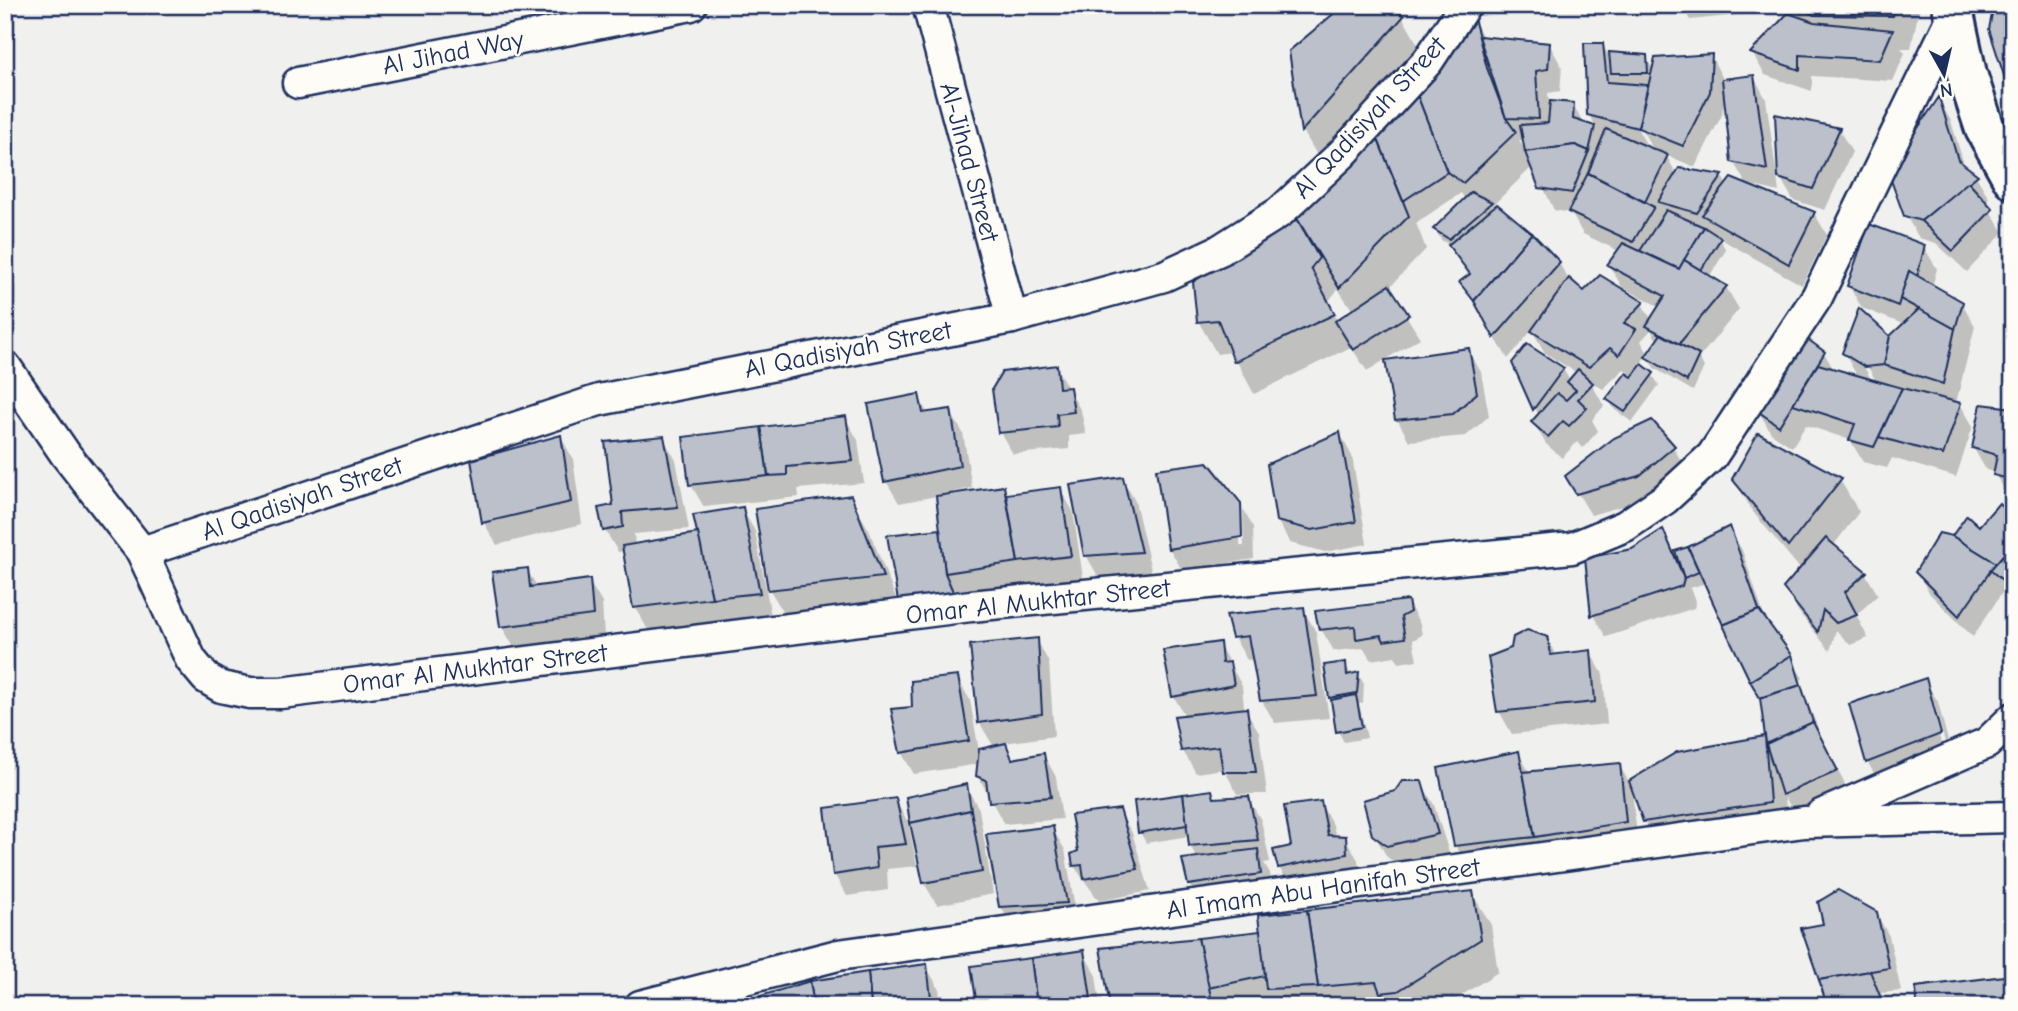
<svg xmlns="http://www.w3.org/2000/svg" width="2018" height="1011" font-family="'Comic Neue',sans-serif">
	<rect width="100%" height="100%" fill="#f0f0ee"/>
	<filter id="ink" filterUnits="userSpaceOnUse"><feTurbulence type="fractalNoise" baseFrequency=".0143" numOctaves="2"/><feDisplacementMap in="SourceGraphic" scale="14" xChannelSelector="R" yChannelSelector="G"/><feConvolveMatrix kernelMatrix="1 2 1 2 8 2 1 2 1" color-interpolation-filters="sRGB"/></filter>
	<g filter="url(#ink)">
		<g fill="#0003" fill-rule="evenodd">
			<path d="M1304,5h78l21,13 18,32 -100,112 -18,-31 -13,-80 50,-40 -1,-3 -32,3z"/>
			<path d="M1548,5h91l2,7 -90,-2z"/>
			<path d="M1681,5h74l2,8 -67,7z"/>
			<path d="M1793,5h127l-9,43h-10l4,5 -12,28 -81,-5v15l-47,-16 -13,-22 50,-33z"/>
			<path d="M1474,20l10,19 65,5 13,23 -2,24 -12,2 1,10 24,2 11,19 13,4 -8,-13 13,-70 10,15 34,-3 8,14 57,-15 13,25 30,-4 12,22 13,93 -33,-8 -13,-23 -8,-67 -3,21 -27,52 -29,-12 11,20 45,1 5,10 87,27 13,22 -25,50 -83,-47 7,12 -17,27 17,10 13,22 -40,49 5,9 -11,24 -39,-23 -8,-13 -6,10 12,9 7,11 -27,37 -17,-12 -7,-11 20,-27 -4,-3 -21,20 -13,-8 14,25 -12,14 6,11 -15,17 -6,-6 -15,16 -16,-14 -13,-22 6,-6 -25,-53 49,6 7,12 7,-8 -32,-20 -13,-23 -24,29 -47,-77 8,-6 -18,-30 -10,-6 -6,-11 30,-29 -4,-7 -45,30 10,26 -37,39 31,50 -53,33 -16,-24 -97,47 -22,-42 -15,2 -19,-33zM1478,39l5,7 2,9 -5,-7zM1636,83h15l-1,4 -14,-1zM1636,120l17,29h-4l-16,-28zM1519,140h6l2,14zM1533,166l21,44 17,3 12,21 36,17 -10,14 13,22 38,20 -8,13 -10,-16 -58,-10 -14,-12 -11,-19 -62,-57 -3,3 -2,-3zM1699,239l-18,29 -3,-2zM1338,289l15,22 -15,10 -10,-19zM1651,330l7,12 -9,13 -8,-14z"/>
			<path d="M1939,100l12,21 14,47 11,8 13,22 -5,4 20,30 -37,40 -31,-29 -17,-5 -13,-22z"/>
			<path d="M1839,130l13,22 -27,58 -32,-10 -13,-23z"/>
			<path d="M1924,247l13,22 -5,18 30,16 13,23 -19,77 4,1 13,22 -17,51 -64,-19 -5,10 -24,-6 -13,-22 -44,-15 -14,22 -21,-14 -13,-23 66,-57 10,17 24,7 -14,-24 46,-15 15,-13 -43,-17 -13,-22zM1863,358l13,23h-4l-12,-21z"/>
			<path d="M1468,350l13,22 8,44 -23,20 -57,5 -12,-22z"/>
			<path d="M1056,367l25,44 5,23 -17,2v13l-56,5 -13,-22z"/>
			<path d="M918,396l10,18 22,-3 13,22 9,55 -19,4v3l50,-7 4,7 53,-6 13,22 10,67 -126,17 -45,28 30,-93 -5,-34 -38,7 -13,-22z"/>
			<path d="M2013,410v88l-5,-1 -13,-25 -9,-2 -13,-23z"/>
			<path d="M845,418l13,22 6,43 -66,6 1,8 -95,10 -13,-22 -6,-47z"/>
			<path d="M1340,434l12,22 15,88 -42,8 -35,-9 -13,-23z"/>
			<path d="M561,437l12,22 9,65 -85,21 -13,-22 -11,-61z"/>
			<path d="M663,438l13,22 13,69 -55,5 1,12 65,-12 42,-25 13,22 16,85 -123,14 -13,-23 -10,-56 -7,1 -13,-22 10,-24z"/>
			<path d="M1673,447l13,22 -35,29 -60,17 -23,-38z"/>
			<path d="M1122,478l13,23 17,73 -53,4 -13,-23z"/>
			<path d="M1734,479l106,1 19,32 -26,34 32,27 13,22 -22,20 12,23 -18,7 -14,-15 -6,21 -32,-40 -13,-23 16,-18 -48,-58z"/>
			<path d="M850,497l19,33 31,79 -111,13 -19,-32z"/>
			<path d="M1240,504l3,4 -3,-3v41h4l-1,-37 10,18 1,32 -72,11 -13,-22z"/>
			<path d="M2013,520v79l-10,-8 -30,46 -43,-43 -13,-22 36,-34z"/>
			<path d="M1729,528l13,22 25,75 36,53 -2,2 5,18 19,48 25,48 -54,23 -11,-20 3,38 -125,19 -19,-33 -12,-30 6,53 -164,34 -18,-32 62,-93 12,20 89,-8 10,17 49,-29 89,-16 -6,-39 -55,-115 -16,5 6,13 -2,7 -88,29 -13,-22 40,-64 30,-20 12,22z"/>
			<path d="M527,570l11,18 51,-7 13,22 2,34 -89,12 -13,-22 -8,-54z"/>
			<path d="M1407,601l13,23 2,11 -9,5 4,20 -18,3 -4,-7 -24,4 -7,-12 -30,3 -13,-22z"/>
			<path d="M1303,609l13,23 13,86 -54,5 -13,-22 -8,-42 -7,1 -13,-23z"/>
			<path d="M1547,638l10,18 33,-4 13,22 4,50 -95,10 -13,-23z"/>
			<path d="M1037,640l12,23 5,73 -50,7 10,17 30,-5 12,22 6,42 -58,5 -26,-48 1,-12 -65,10 -13,-22 13,-43 43,-31 13,22 9,51 15,-4 -15,-25z"/>
			<path d="M1219,644l23,42 2,21 15,25 8,62h-30l-13,-25 -28,4 -13,-22 2,-35 -11,-19 -9,-46z"/>
			<path d="M1345,664l6,11 7,-1 6,10 -1,19 -4,1 8,34 -23,4 -6,-11 -8,-34z"/>
			<path d="M1925,680l13,22 14,55 -71,28 -13,-22 -17,-58zM1930,702h4l11,40 -4,1z"/>
			<path d="M1421,782l13,23 16,51 -49,11 -14,-10 -13,-23z"/>
			<path d="M966,786l13,23 14,85 -56,11 -13,-22 -16,-85z"/>
			<path d="M1211,791l4,9 33,-2 13,22 9,42 -6,1 6,10 3,23 -71,10 -13,-22 9,-25 -8,-13 -1,-10 -43,7 -6,-11z"/>
			<path d="M895,800l13,22 9,44 -30,3 1,21 -41,6 -13,-22z"/>
			<path d="M1320,803l13,22 3,12 9,1 13,22 1,16 -67,14 -13,-23z"/>
			<path d="M1119,811l13,22 18,58 -51,10 -25,-35 6,-14z"/>
			<path d="M1052,828l13,22 13,75 -64,4 -13,-22z"/>
			<path d="M1472,893l19,32 7,47 -53,34h-167l-4,-7 -33,7h-129l150,-73z"/>
			<path d="M1876,913l13,23 12,55 -20,2 5,13h-58z"/>
			<path d="M1083,952l13,23 4,31h-121z"/>
			<path d="M926,966l13,23 2,17h-207z"/>
		</g>
		<g fill="#bbc0ca" stroke="#1b2f5e" stroke-width="2">
			<path d="M1344,5h42l18,11 -103,116 -12,-81z"/>
			<path d="M1794,5h101l-2,11 -79,-1z"/>
			<path d="M1994,5h19v81l-5,2 -19,-59z"/>
			<path d="M1788,13l26,9 79,8 -13,30 -80,-5v15l-50,-17z"/>
			<path d="M1474,18l13,50 19,50 10,14 -53,51 -16,-11 -33,-85z"/>
			<path d="M1479,36l71,7 -2,26 -12,2 3,48 -33,-1z"/>
			<path d="M1584,43h19l4,39 41,3 -10,43 -51,-13z"/>
			<path d="M1609,52l38,3 1,18h-37z"/>
			<path d="M1712,54l-2,38 -27,54 -45,-18 17,-70z"/>
			<path d="M1754,75l13,95 -36,-8 -9,-83z"/>
			<path d="M1414,87l33,85 -44,29 -29,-71z"/>
			<path d="M1939,97l19,63 20,15 -57,46 -17,-5 -16,-44z"/>
			<path d="M1550,101l24,2 -1,16 22,7 -6,25 -14,-6 -50,7 -5,-27 28,-2z"/>
			<path d="M1775,114l65,14 -27,61 -35,-11z"/>
			<path d="M1606,129l62,26 -23,47 -57,-29z"/>
			<path d="M1374,130l35,86 -70,72 -44,-73z"/>
			<path d="M1575,145l14,6 -17,42 -33,-5 -14,-36z"/>
			<path d="M1679,168l44,7 -26,38 -39,-11z"/>
			<path d="M1588,173l66,34 -21,35 -65,-30z"/>
			<path d="M1731,178l84,34 -26,52 -87,-49z"/>
			<path d="M1968,182l25,27 -40,42 -32,-30z"/>
			<path d="M1471,192l21,10 -43,37 -16,-10z"/>
			<path d="M1497,204l35,29 -58,68 -15,-19 11,-8 -22,-29z"/>
			<path d="M1666,210l38,17 -25,42 -39,-18z"/>
			<path d="M1295,215l24,43 -8,10 24,46 -101,48 -16,-42 -21,2 -4,-40z"/>
			<path d="M1869,224l56,21 -8,32 -8,-6 -11,35 -51,-20z"/>
			<path d="M1704,227l17,11 -20,32 -17,-10z"/>
			<path d="M1532,233l28,29 -66,76 -20,-37z"/>
			<path d="M1623,243l56,26 5,-9 43,26 -48,58 -33,-18 19,-30 -58,-31z"/>
			<path d="M1909,271l54,31 -8,27 -55,-30z"/>
			<path d="M1600,275l44,27 -20,21 12,6 -17,26 -9,-7 -21,19 -58,-36 38,-53 15,13z"/>
			<path d="M1389,285l20,30 -56,35 -18,-29z"/>
			<path d="M1859,308l31,28 -6,29 -19,2 -23,-14z"/>
			<path d="M1919,309l36,20 -12,55 -59,-19 6,-29z"/>
			<path d="M1661,334l38,21 -12,26 -42,-24z"/>
			<path d="M1802,335l23,17 -46,74 -23,-16z"/>
			<path d="M1527,344l37,24 -31,42 -21,-47z"/>
			<path d="M1469,348l8,45 -24,21 -58,6 -10,-60z"/>
			<path d="M1642,364l12,9 -29,39 -19,-13 20,-26 6,4z"/>
			<path d="M1818,364l84,24 -28,59 -25,-7 6,-16 -62,-20z"/>
			<path d="M1057,365l2,23 11,-1 4,25 -17,2 1,13 -60,6 -6,-44 10,-17z"/>
			<path d="M1578,369l15,14 -15,16 9,9 -18,18 -6,-5 -15,16 -17,-15 26,-29 9,7 10,-10 -9,-8z"/>
			<path d="M1902,388l59,15 -18,52 -64,-18z"/>
			<path d="M919,394l4,19 28,-4 9,57 -76,16 -16,-78z"/>
			<path d="M1981,404l32,4v72l-20,-5 4,-20 -25,-7z"/>
			<path d="M846,416l7,45 -66,6v8l-19,1 -7,-49z"/>
			<path d="M1652,420l23,26 -36,30 -63,18 -11,-18 49,-38z"/>
			<path d="M761,427l7,49 -79,9 -6,-48z"/>
			<path d="M1340,432l16,90 -44,8 -36,-9 -9,-57z"/>
			<path d="M1758,433l84,45 -54,69 -56,-68z"/>
			<path d="M561,435l10,67 -89,21 -11,-63z"/>
			<path d="M664,436l14,71 -56,5 1,15 -20,4 -5,-23 15,-3 -8,-63z"/>
			<path d="M1208,462l33,41 1,34 -74,12 -12,-80z"/>
			<path d="M1123,477l18,75 -57,4 -14,-71z"/>
			<path d="M1004,486l14,76 -73,11 -9,-77z"/>
			<path d="M1061,487l10,69 -53,6 -12,-68z"/>
			<path d="M851,495l32,82 -115,13 -13,-81z"/>
			<path d="M1999,503l14,14v27l-17,19 -44,-27 15,-21 12,11z"/>
			<path d="M743,507l17,86 -48,5 -19,-83z"/>
			<path d="M1730,526l29,84 -36,15 -35,-78z"/>
			<path d="M940,529l5,44 9,21 -56,7 -11,-66z"/>
			<path d="M1663,529l21,49 -2,8 -91,30 -6,-58 47,-9z"/>
			<path d="M698,533l14,65 -79,10 -11,-62z"/>
			<path d="M1939,533l13,3 44,27 -37,53 -44,-44z"/>
			<path d="M1826,538l41,34 -22,20 12,23 -21,8 -13,-13 -5,22 -35,-44z"/>
			<path d="M2013,544v45l-23,-19z"/>
			<path d="M1688,547l11,25 -15,6 -9,-27z"/>
			<path d="M528,568l2,19 60,-8 3,36 -93,12 -8,-55z"/>
			<path d="M1408,600l2,12 -9,5 4,21 -21,3 -3,-6 -25,4 -1,-13 -36,4 -4,-19z"/>
			<path d="M1304,607l13,89 -57,5 -12,-65 -16,2 -6,-23z"/>
			<path d="M1759,610l33,45 -42,26 -27,-56z"/>
			<path d="M1527,630l21,7 3,18 40,-5 4,52 -98,10 -9,-55 23,-9 2,-11z"/>
			<path d="M1038,638l4,76 -64,9 -8,-78z"/>
			<path d="M1220,642l2,21 8,-1 4,23 -62,12 -9,-47z"/>
			<path d="M1792,655l9,30 -41,13 -10,-17z"/>
			<path d="M1346,662l1,13 12,-3 -2,21 -28,5 -5,-33z"/>
			<path d="M958,676l11,65 -69,12 -9,-44 21,-2 -1,-26z"/>
			<path d="M1926,678l15,56 -75,29 -17,-59z"/>
			<path d="M1801,685l12,37 -47,22 -6,-46z"/>
			<path d="M1356,695l6,32 -26,5 -5,-32z"/>
			<path d="M1247,708l9,64h-33l-4,-26 -38,5 -7,-35z"/>
			<path d="M1813,722l25,49 -56,24 -16,-51z"/>
			<path d="M1765,736l5,67 -127,19 -14,-41 48,-29z"/>
			<path d="M1006,743l6,16 32,-6 7,44 -62,5 -3,-22 -10,-4 3,-27z"/>
			<path d="M1519,751l16,86 -81,9 -16,-78z"/>
			<path d="M1620,763l6,59 -91,15 -12,-65z"/>
			<path d="M1402,781h20l16,53 -51,12 -15,-11 -9,-35 32,-9z"/>
			<path d="M967,784l4,26 -61,13 -4,-26z"/>
			<path d="M1212,790l2,8 35,-2 9,44 -69,6 -6,-52z"/>
			<path d="M1183,794l4,31 -49,8 -4,-32z"/>
			<path d="M896,798l10,46 -31,3 2,21 -44,7 -8,-67z"/>
			<path d="M1321,801l7,34 18,1 1,18 -69,14 -5,-18 18,-4 -7,-40z"/>
			<path d="M1120,809l18,60 -54,10 -2,-14 -9,1 -2,-12 7,-3 -7,-36z"/>
			<path d="M971,810l11,62 -59,11 -13,-60z"/>
			<path d="M1053,826l14,77 -68,4 -13,-73z"/>
			<path d="M1258,849l3,25 -73,11 -6,-26z"/>
			<path d="M1838,890l39,22 12,56 -70,12 -18,-52 22,-4 -5,-22z"/>
			<path d="M1473,891l8,48 -83,52 -18,2 -4,-11 -58,5 -11,-77z"/>
			<path d="M1307,910l11,77 -52,2 -8,-74z"/>
			<path d="M1260,931l5,45 -57,12 -10,-50z"/>
			<path d="M1198,938l15,68h-103l-10,-58z"/>
			<path d="M1084,950l8,56h-55l-6,-48z"/>
			<path d="M1031,958l6,48h-60l-6,-40z"/>
			<path d="M927,964l5,42h-61l-3,-34z"/>
			<path d="M1870,971l14,35h-57l-8,-26z"/>
			<path d="M868,972l3,34h-57l-4,-25z"/>
			<path d="M2013,975v31h-96l-1,-19z"/>
			<path d="M810,981l4,25h-86z"/>
		</g>
		<g fill="none" stroke-linecap="round" stroke-linejoin="round">
			<defs>
				<g id="street">
					<path d="M928,5l84,313"/>
					<path d="M298,83l393,-78"/>
					<path d="M5,366l61,89 76,97 49,108 15,18 15,9 29,6h31l690,-87 601,-58 53,-22 40,-27 47,-43 105,-159 141,-291"/>
					<path d="M142,552l457,-152 413,-82 152,-42 56,-26 60,-38 62,-58 86,-93 37,-56"/>
					<path d="M1821,815l166,-72 26,-25"/>
					<path d="M640,1006l198,-51 966,-133 209,-5"/>
				</g>
				<path id="secondary" d="M1952,5l15,69 18,55 28,50"/>
			</defs>
			<use href="#street" stroke="#1b2f5e" stroke-width="35"/>
			<use href="#secondary" stroke="#1b2f5e" stroke-width="44"/>
			<use href="#street" stroke="#fdfcf7" stroke-width="30"/>
			<use href="#secondary" stroke="#fdfcf7" stroke-width="38"/>
		</g>
	</g>
	<g text-anchor="middle" stroke-width="5" stroke-linejoin="round" paint-order="stroke">
		<g font-size="26" fill="#1b2f5e" stroke="#fdfcf7">
			<text transform="translate(453 52) rotate(-11)" y="9">Al Jihad Way</text>
			<text transform="translate(1369 117) rotate(-47)" y="9">Al Qadisiyah Street</text>
			<text transform="translate(970 162) rotate(75)" y="9">Al-Jihad Street</text>
			<text transform="translate(848 349) rotate(-11)" y="9">Al Qadisiyah Street</text>
			<text transform="translate(302 498) rotate(-19)" y="9">Al Qadisiyah Street</text>
			<text transform="translate(1038 601) rotate(-6)" y="9">Omar Al Mukhtar Street</text>
			<text transform="translate(475 668) rotate(-7)" y="9">Omar Al Mukhtar Street</text>
			<text transform="translate(1323 888) rotate(-8)" y="9">Al Imam Abu Hanifah Street</text>
		</g>
	</g>
	<rect width="2018" height="1011" fill="none" stroke="#fdfcf7" stroke-width="28"/>
	<rect x="14" y="14" width="1990" height="983" fill="none" stroke="#1b2f5e" stroke-width="2.5" filter="url(#ink)"/>
	<g transform="translate(1944 74) rotate(172)" stroke="#fdfcf7" stroke-width="5" paint-order="stroke">
	<path d="M0-5L12 26L0 18L-12 26Z" fill="#1b2f5e"/>
	<text y="-10" font-size="19" font-weight="bold" text-anchor="middle" fill="#1b2f5e">N</text>
	</g>
</svg>
